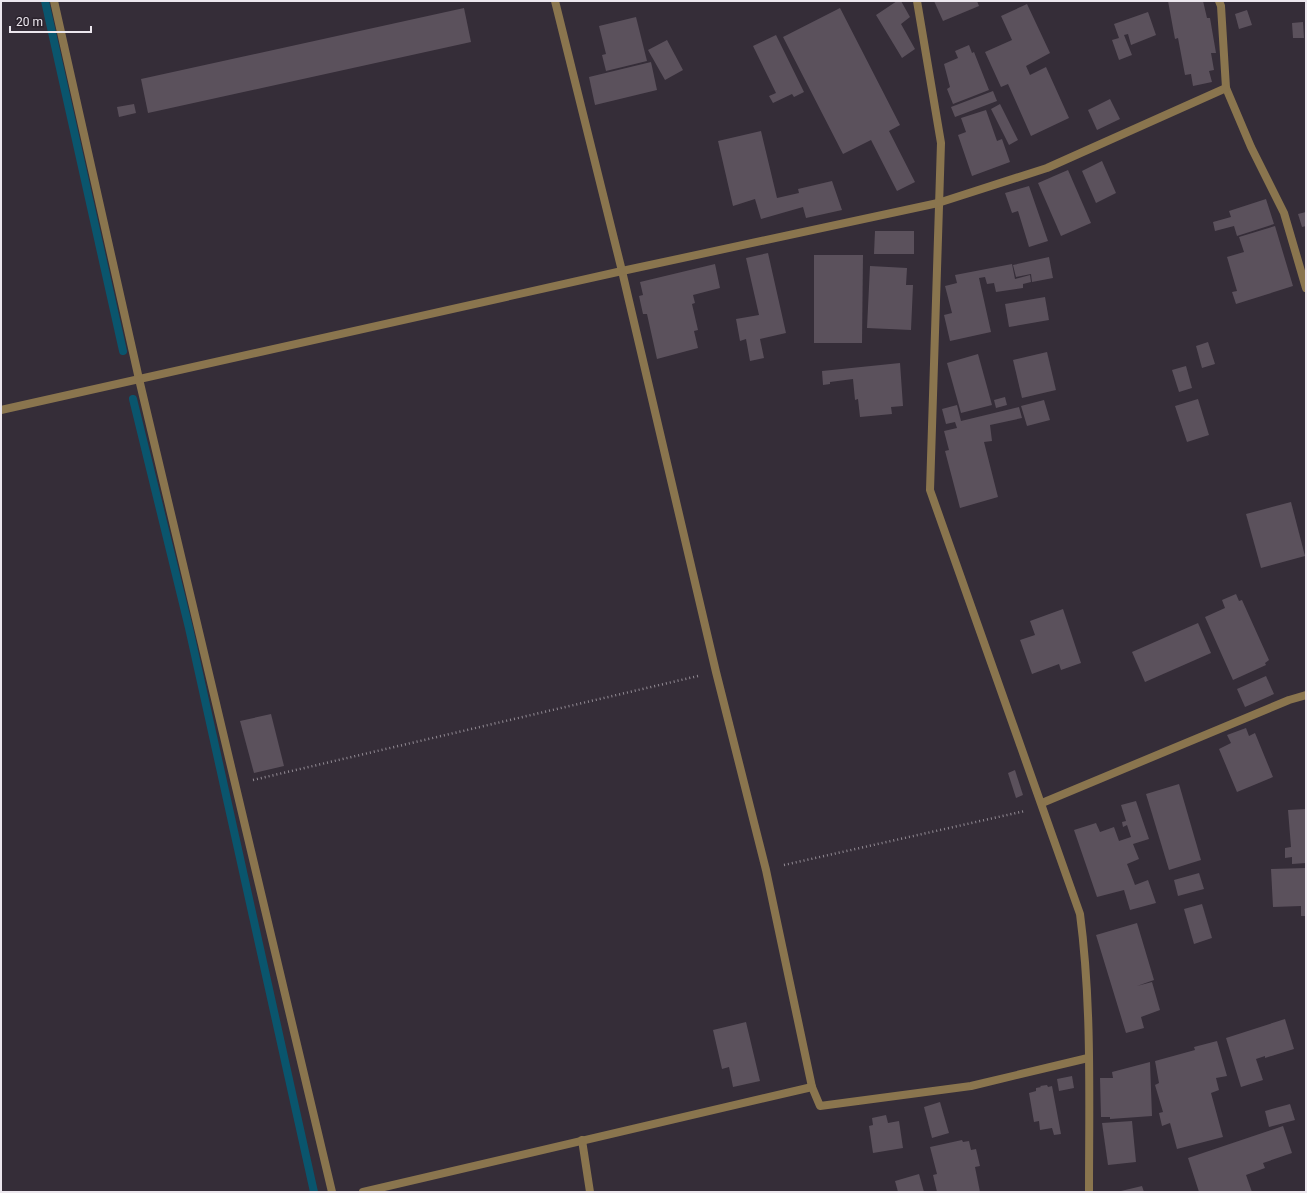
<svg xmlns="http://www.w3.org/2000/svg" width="1307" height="1193" font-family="Roboto,sans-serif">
	<rect width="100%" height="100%" fill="#352d38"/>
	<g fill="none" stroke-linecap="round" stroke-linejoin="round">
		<g stroke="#0a556d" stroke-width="8">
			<path d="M45,1l78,350"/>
			<path d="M133,399l56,229 125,564"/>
		</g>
	</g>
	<g fill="#5b515c">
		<path d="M897,1h4l9,16 -9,7 14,25 -13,9 -26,-43z"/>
		<path d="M934,1h43l2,5 -36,15z"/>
		<path d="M1168,1h35l4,17h3l6,35h-5l3,17 -5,1 3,11 -19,4 -2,-12 -6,1 -7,-37 -3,1z"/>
		<path d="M1027,4l23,49 -24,13 4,9 16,-8 23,51 -38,18 -23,-52 -7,3 -16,-35 27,-12 -11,-24z"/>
		<path d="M464,8l7,34 -323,71 -7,-34z"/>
		<path d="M840,8l60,117 -11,6 26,51 -18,9 -26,-51 -28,14 -60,-117z"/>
		<path d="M1247,10l5,15 -13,4 -4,-15z"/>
		<path d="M1148,12l8,23 -25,10 -3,-11 -4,1 8,20 -13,5 -7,-20 7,-2 -5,-14z"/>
		<path d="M636,17l11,44 -41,10 -4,-16 4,-1 -7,-28z"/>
		<path d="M1303,22l1,16h-11l-1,-15z"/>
		<path d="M776,35l28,57 -10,5 -2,-3 -19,9 -4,-7 7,-3 -23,-47z"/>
		<path d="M667,40l16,30 -18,10 -17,-30z"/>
		<path d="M969,45l3,8 2,-1 15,38 -36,14 -6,-15 3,-2 -6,-23 14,-6 -3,-7z"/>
		<path d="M651,62l6,28 -62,15 -6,-28z"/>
		<path d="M993,91l4,10 -42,16 -4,-10z"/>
		<path d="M1110,99l10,20 -23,11 -9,-20z"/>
		<path d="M134,104l2,9 -17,4 -2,-10z"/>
		<path d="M1000,104l18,36 -9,5 -18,-36z"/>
		<path d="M986,110l11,31 5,-2 8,23 -38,14 -14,-41 8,-3 -5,-14z"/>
		<path d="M761,131l16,67 22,-5 -1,-4 34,-8 10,29 -36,8 -3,-11 -42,12 -6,-20 -22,7 -15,-65z"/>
		<path d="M1102,161l14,32 -20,10 -14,-32z"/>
		<path d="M1068,170l23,53 -30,13 -23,-53z"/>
		<path d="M1029,186l19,55 -19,6 -11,-36 -6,2 -7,-20z"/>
		<path d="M1266,199l8,25 -37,12 -3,-10 -19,5 -2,-9 18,-5 -2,-6z"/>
		<path d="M1306,212v14l-4,1 -4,-13z"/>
		<path d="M1275,226l18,60 -57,18 -4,-12 5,-1 -10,-34 17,-5 -5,-15z"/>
		<path d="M875,231h39v23h-40z"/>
		<path d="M768,253l18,80 -26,6 4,19 -14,3 -4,-22 -6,2 -4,-22 23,-4 -13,-57z"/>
		<path d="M814,255h49l-1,88h-48z"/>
		<path d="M1049,257l4,21 -21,4 -1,-8 -15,3 -3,-12z"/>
		<path d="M715,264l5,24 -27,7 2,8 -3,1 6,26 -4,1 4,17 -41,11 -10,-45h-4l-4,-18 4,-1 -3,-13z"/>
		<path d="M1012,264l3,15 15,-4 1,7 -8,2v4l-27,4 -2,-9 -7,1 -2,-7 -6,1 12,54 -41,9 -6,-26 8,-2 -7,-27 12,-3 -2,-8z"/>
		<path d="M870,266l37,2 -1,17h7l-2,45 -44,-2z"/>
		<path d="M1045,297l4,23 -40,7 -4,-23z"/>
		<path d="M1208,342l7,22 -13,4 -6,-22z"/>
		<path d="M1047,352l9,38 -34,8 -9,-38z"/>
		<path d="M978,354l14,51 -31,8 -14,-50z"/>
		<path d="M900,363l3,43 -12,1 1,7 -32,3 -2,-18 -3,1 -2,-21 -23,3v2l-7,1 -1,-14z"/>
		<path d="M1186,366l6,22 -13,4 -7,-22z"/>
		<path d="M1005,397l2,8 -11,3 -2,-8z"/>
		<path d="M1198,399l11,36 -22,7 -12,-36z"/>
		<path d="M1044,400l6,20 -23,6 -6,-20z"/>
		<path d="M957,405l4,16 58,-14 3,11 -32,7 2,16 -8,1 14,55 -38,11 -15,-57 4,-1 -5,-19 13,-3 -2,-6 -9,2 -4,-15z"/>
		<path d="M1291,502l14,54 -44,12 -15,-54z"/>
		<path d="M1236,594l3,7 3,-1 27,60 -4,3 1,2 -33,15 -28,-63 20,-9 -3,-8z"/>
		<path d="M1063,609l18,54 -20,7 -2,-6 -27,10 -12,-34 15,-5 -5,-14z"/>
		<path d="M1198,623l13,30 -66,29 -13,-30z"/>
		<path d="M1266,676l8,18 -29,13 -8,-18z"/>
		<path d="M271,714l13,52 -30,7 -14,-52z"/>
		<path d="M1246,728l3,8 6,-3 18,44 -36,15 -18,-43 12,-6 -4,-8z"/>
		<path d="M1015,770l8,25 -7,3 -8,-25z"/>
		<path d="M1179,784l22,76 -32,10 -23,-76z"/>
		<path d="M1136,801l13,38 -16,5 6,15 -12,5 8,21 13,-5 8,23 -26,7 -6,-20 -27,7 -23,-67 22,-7 4,9 14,-5 5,14 12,-4 -4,-12 -4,2 -1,-5 4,-1 -5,-16z"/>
		<path d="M1306,809v54l-14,1v-7l-7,1v-10l6,-1 -3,-37z"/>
		<path d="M1306,868v48h-5v-10l-28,1 -2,-38z"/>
		<path d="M1199,873l5,16 -26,7 -4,-16z"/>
		<path d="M1202,904l10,34 -18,6 -10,-35z"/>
		<path d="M1137,923l17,57 -17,6 15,-4 8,28 -19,7 3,11 -18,5 -30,-98z"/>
		<path d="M1285,1019l9,30 -29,9v-2l-9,3 7,21 -22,7 -15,-49z"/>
		<path d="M746,1022l14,59 -27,6 -4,-20 -7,2 -9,-39z"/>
		<path d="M1217,1041l10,35 -11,2 3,12 -8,3 12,44 -46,12 -7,-26 -8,3 -3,-13 4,-1 -8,-27 4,-2 -4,-22 40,-11 -1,-3z"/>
		<path d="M1150,1062l2,54 -42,3v-2h-9l-1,-39h13l-1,-6z"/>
		<path d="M1072,1076l2,12 -15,3 -2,-12z"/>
		<path d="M1047,1085l1,2 4,-1 9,48 -7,1 -2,-7 -12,2 -1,-9 -5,1 -5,-29 7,-2v-3l5,-1 -1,-1z"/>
		<path d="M940,1102l9,31 -17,5 -8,-31z"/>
		<path d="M1290,1104l5,16 -26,7 -4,-16z"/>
		<path d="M886,1115l2,8 11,-2 4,27 -30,5 -4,-27 4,-1 -1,-7z"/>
		<path d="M1132,1121l4,41 -28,3 -6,-42z"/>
		<path d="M1283,1126l9,27 -29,10 2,5 -19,7 6,17h-53l-11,-34z"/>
		<path d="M962,1140l1,2 6,-1 2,9 5,-1 4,17 -5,1 5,25h-43l-4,-17 4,-1 -7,-27z"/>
		<path d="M919,1174l5,18h-26l-3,-11z"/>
		<path d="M1142,1186l2,6h-23v-1z"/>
	</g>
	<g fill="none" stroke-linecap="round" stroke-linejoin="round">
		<g stroke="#928b94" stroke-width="2.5" stroke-dasharray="1 3" stroke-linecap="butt">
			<path d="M253,780l445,-104"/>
			<path d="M784,865l241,-54"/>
		</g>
		<g stroke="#8a754e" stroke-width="8">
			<path d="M54,1l85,378 193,813"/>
			<path d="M555,1l67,270 94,401 50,198 46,217 8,19 151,-20 117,-28"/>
			<path d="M917,1l24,142 -11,347 150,424c12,91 9,186 9,278"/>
			<path d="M1219,1l2,5 5,82 25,59 33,66 22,75"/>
			<path d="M1,410l621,-139 316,-68 109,-35 179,-80"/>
			<path d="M1042,803l247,-103 17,-5"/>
			<path d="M582,1140l8,52"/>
			<path d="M363,1192l449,-105"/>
		</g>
	</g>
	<rect width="1307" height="1193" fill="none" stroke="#ece7ee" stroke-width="4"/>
	<path d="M10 26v6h81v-6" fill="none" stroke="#ece7ee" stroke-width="2"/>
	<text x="16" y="26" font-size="12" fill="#ece7ee" stroke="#2b232d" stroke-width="3" paint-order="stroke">20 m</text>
</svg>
